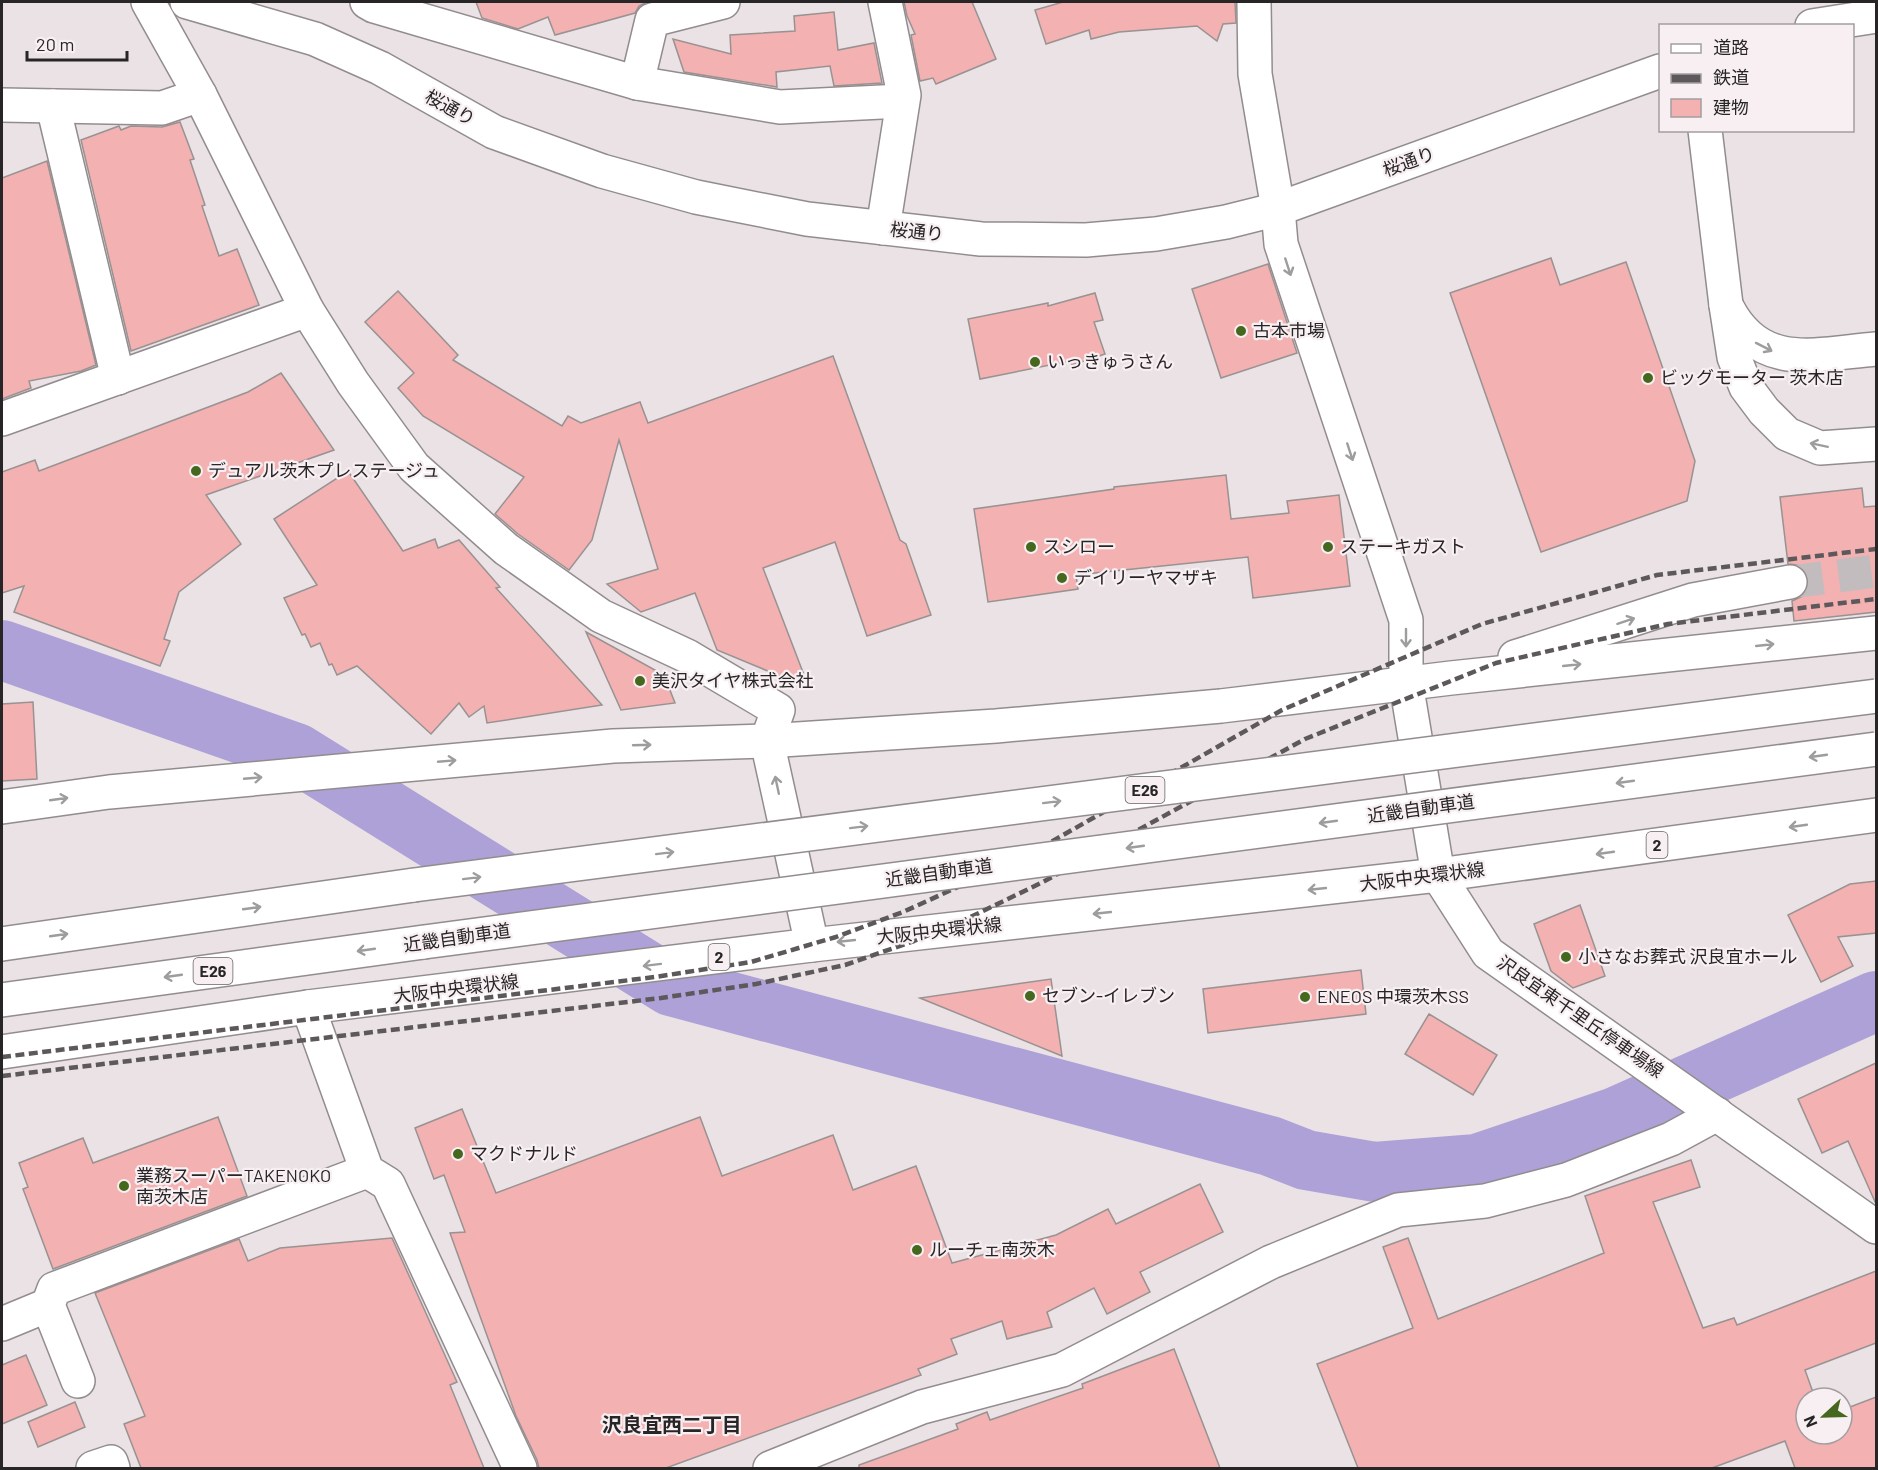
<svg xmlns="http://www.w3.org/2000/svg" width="1878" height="1470" font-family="Barlow,'Noto Sans JP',sans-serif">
	<rect width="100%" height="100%" fill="#eae2e5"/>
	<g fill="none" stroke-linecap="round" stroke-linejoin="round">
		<path stroke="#aea1d7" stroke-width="60" d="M2,650l294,103 375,233 599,160 36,14 69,12 102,-8 139,-47 260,-116"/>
	</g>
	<g fill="#f3b1b1" stroke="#999292" stroke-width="1.5">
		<path d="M476,2h171l-8,4 -4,7 -80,22 -7,-18 -30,12 -36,-11z"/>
		<path d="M904,2h68l24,57 -60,25 -3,-6 -13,3 -9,-46 4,-1 -8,-18z"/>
		<path d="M1063,2h172l1,21 -13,1 -6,17 -20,-15 -78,6 -28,7 -2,-9 -43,14 -11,-34z"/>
		<path d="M834,12l4,38 36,-7 8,40 -48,3 -4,-20 -54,6 1,15 -93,-15 -11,-33 58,15 -1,-19 65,-4 -1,-15z"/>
		<path d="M180,122l14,37 -4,1 15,45 -3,1 17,50 18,-7 22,56 -128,46 -50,-211 38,-14 2,4 10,-4 31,1z"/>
		<path d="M47,161l49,204 -15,6 -52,10 2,7 -29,11v-221z"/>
		<path d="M1551,258l9,27 66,-23 69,199 -8,40 -146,51 -91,-259z"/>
		<path d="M1268,264l29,89 -76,25 -29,-89z"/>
		<path d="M398,291l60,64 -5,5 109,66 6,-10 13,7 59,-21 8,21 185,-67 67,184 6,4 25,71 -64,21 -32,-94 -72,26 46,120 -92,-38 -22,-57 -54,19 -34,-28 51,-15 -39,-129 -27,100 -23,30 -51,-36 -23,-20 29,-37 -101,-61 -25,-28 16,-15 -49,-51z"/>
		<path d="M1095,293l8,27 -9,2 11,32 -33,11 -2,-4 -90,18 -12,-60 80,-16v3z"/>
		<path d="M281,373l53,77 -128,45 35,49 -62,48 -15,47 6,2 -10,25 -146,-54 10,-26 -22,7v-121l33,-12 4,11 209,-79z"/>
		<path d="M348,471l55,80 32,-12 3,9 21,-8 41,47 -4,1 106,117 -115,18 -3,-17 -15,11 -10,-14 -28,31 -74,-68 -20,9 -5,-11 -3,1 -9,-22 -9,4 -6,-13 -3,1 -18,-37 33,-13 -43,-66z"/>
		<path d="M1226,475l5,44 58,-6 -2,-12 52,-6 11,91 -97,12 -5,-41 -172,18 2,14 -90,13 -14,-93 140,-20v-2z"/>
		<path d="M1862,488l2,19 12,-1v106l-82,9 -2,-20 11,-5 5,-8v-9l-4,-10 -7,-4 -9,-1 -8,-67z"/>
		<path d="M586,632l78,43 11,28 -54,7z"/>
		<path d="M33,702l4,77 -35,2v-77z"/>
		<path d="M1876,881v52l-38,4 15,29 -32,16 -33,-67 62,-31z"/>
		<path d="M1580,905l25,71 -32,12 -22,-17 -17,-47z"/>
		<path d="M1361,970l5,44 -158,19 -5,-44z"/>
		<path d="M1051,979l11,77 -142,-58z"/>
		<path d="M1429,1014l68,41 -24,40 -68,-41z"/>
		<path d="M1876,1063v141l-28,-63 -26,12 -24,-54z"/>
		<path d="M462,1109l34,84 204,-76 22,59 111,-41 20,55 63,-24 36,97 104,-28 52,-26 8,15 84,-40 23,48 -83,40 10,20 -43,22 -13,-26 -47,24 5,15 -45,12 -5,-18 -51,18 6,15 -39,15 3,6 -255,93h-127l-2,-8 -21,-44 -66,-183 15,-1 -21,-57 -10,4 -19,-51z"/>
		<path d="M218,1117l29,79 -194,73 -30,-80 5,-2 -9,-24 64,-25 10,25z"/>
		<path d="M1691,1160l9,27 -47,15 50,126 31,-10 3,7 139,-54v72l-71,27 10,28h-9v36h36v-24l34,-13v71h-81l-10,-27 -73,27h-354l-41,-104 96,-36 -30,-81 25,-9 30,81 166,-66 -19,-57z"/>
		<path d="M392,1238l65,144 -7,3 34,83h-343l-17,-44 21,-8 -50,-123 144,-54 9,22 32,-13z"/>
		<path d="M1174,1349l46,119h-361v-3l99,-36 -2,-5 31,-12 3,8 93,-32 -1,-4z"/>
		<path d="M26,1355l21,50 -45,19v-59z"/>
		<path d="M75,1402l10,25 -47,20 -10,-25z"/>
	</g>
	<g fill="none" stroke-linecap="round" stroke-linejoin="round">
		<path stroke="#c3bcbf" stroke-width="33" stroke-dasharray="33 16" stroke-linecap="butt" d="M1790,582l86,-11"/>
		<defs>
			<g id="street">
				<path d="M367,2l7,4 263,77 143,24 122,-6"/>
				<path d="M1254,2l1,72 23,135 3,35 125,376v63"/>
				<path d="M637,83l15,-63 71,-18"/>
				<path d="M2,105l160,3 38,-13"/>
				<path d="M53,106l65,272"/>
				<path d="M883,228l21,-133 -19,-93"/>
				<path d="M1726,305l8,52 12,30 18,24 23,23 33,14 56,-4"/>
				<path d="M1728,309c33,63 89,45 148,40"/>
				<path d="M2,419l305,-109"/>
				<path d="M308,1007l59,164 21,13 132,284"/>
				<path d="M2,1324l46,-19"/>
				<path d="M78,1381l-30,-76 6,-16 313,-118"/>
				<path d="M93,1468l18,-6 2,6"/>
				<path d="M770,1468l152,-61 140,-37 209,-108 127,-52 87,-9 81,-21 105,-41 46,-25"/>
			</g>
			<g id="secondary">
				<path d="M148,2l52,93 107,215 46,73 61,84 92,82 95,67 86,40 91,54 -11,31 45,204"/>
				<path d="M187,2l128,37 65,29 114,64 108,39 94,26 111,22 174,20 105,1 70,-6 70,-12 52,-13 382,-138"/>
				<path d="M1812,26l64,-10"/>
				<path d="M1705,130l21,175"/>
				<path d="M1406,683l32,192 50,78 388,274"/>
			</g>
			<g id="primary">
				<path d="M1515,657l178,-57 97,-18"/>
				<path d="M2,807l107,-15 504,-46 154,-5 229,-15 225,-20 230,-28 425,-45"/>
				<path d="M2,1052l306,-45 504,-62 626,-70 438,-60"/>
			</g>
			<g id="highway">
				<path d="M2,944l412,-59"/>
				<path d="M2,1000l422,-58"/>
			</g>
		</defs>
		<use href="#street" stroke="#938c8e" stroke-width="36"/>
		<use href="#secondary" stroke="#938c8e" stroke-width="36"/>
		<use href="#primary" stroke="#938c8e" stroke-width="36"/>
		<use href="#highway" stroke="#938c8e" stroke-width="36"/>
		<use href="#street" stroke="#fff" stroke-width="33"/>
		<use href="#secondary" stroke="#fff" stroke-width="33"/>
		<use href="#primary" stroke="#fff" stroke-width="33"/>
		<use href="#highway" stroke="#fff" stroke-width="33"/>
		<g stroke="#5d585b" stroke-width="4.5" stroke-dasharray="9 4.5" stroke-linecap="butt">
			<path d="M2,1057l653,-80 96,-15 85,-25 67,-25 127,-58 252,-144 200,-86 175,-49 219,-26"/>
			<path d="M2,1076l659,-78 95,-14 89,-19 69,-24 40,-16 87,-42 264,-144 191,-76 172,-39 208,-25"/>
		</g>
		<defs>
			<g id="highway-bridge">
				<path d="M414,885l1462,-189"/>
				<path d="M424,942l1452,-193"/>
			</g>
		</defs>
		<use href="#highway-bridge" stroke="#938c8e" stroke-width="36" stroke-linecap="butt"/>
		<use href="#highway-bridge" stroke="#fff" stroke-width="33"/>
	</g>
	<defs><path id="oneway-shaft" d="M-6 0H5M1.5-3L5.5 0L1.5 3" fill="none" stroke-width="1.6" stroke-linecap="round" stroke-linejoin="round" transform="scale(1.5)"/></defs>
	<g stroke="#9e9d9e">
		<use href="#oneway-shaft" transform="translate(1288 267) rotate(72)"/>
		<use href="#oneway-shaft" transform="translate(1764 347) rotate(27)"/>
		<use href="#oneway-shaft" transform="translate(1819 445) rotate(-168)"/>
		<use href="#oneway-shaft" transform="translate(1350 452) rotate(72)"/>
		<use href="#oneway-shaft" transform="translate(1626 621) rotate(-18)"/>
		<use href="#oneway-shaft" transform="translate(1406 638) rotate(90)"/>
		<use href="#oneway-shaft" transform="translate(1765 645) rotate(-6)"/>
		<use href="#oneway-shaft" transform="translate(1572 665) rotate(-6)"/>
		<use href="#oneway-shaft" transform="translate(642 745) rotate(-2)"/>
		<use href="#oneway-shaft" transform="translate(1818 756) rotate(172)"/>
		<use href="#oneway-shaft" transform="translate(447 761) rotate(-5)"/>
		<use href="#oneway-shaft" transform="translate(253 778) rotate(-5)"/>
		<use href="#oneway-shaft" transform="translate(1625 782) rotate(172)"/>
		<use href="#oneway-shaft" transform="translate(777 785) rotate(-102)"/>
		<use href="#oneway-shaft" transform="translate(59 799) rotate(-8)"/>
		<use href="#oneway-shaft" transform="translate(1052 802) rotate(-7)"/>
		<use href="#oneway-shaft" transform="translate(1328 822) rotate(172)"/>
		<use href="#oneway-shaft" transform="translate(1798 826) rotate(172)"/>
		<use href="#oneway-shaft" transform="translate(859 827) rotate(-7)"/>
		<use href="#oneway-shaft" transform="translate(1135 847) rotate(172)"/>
		<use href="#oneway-shaft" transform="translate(665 853) rotate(-7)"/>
		<use href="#oneway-shaft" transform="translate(1605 853) rotate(172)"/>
		<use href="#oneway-shaft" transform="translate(472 878) rotate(-7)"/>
		<use href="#oneway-shaft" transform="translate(1317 889) rotate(174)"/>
		<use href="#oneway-shaft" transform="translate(252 908) rotate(-8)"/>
		<use href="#oneway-shaft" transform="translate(1102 913) rotate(174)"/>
		<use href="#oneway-shaft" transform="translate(59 935) rotate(-8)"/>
		<use href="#oneway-shaft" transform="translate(846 941) rotate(174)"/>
		<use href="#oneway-shaft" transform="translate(366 950) rotate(172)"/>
		<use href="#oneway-shaft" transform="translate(652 965) rotate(173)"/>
		<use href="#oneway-shaft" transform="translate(173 976) rotate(172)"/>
	</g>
	<g fill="#46671e" stroke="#f7eff2" stroke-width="2">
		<circle cx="1241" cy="331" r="6"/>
		<circle cx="1035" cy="362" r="6"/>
		<circle cx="1648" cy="378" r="6"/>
		<circle cx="196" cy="471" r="6"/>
		<circle cx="1031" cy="547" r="6"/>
		<circle cx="1328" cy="547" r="6"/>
		<circle cx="1062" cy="578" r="6"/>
		<circle cx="640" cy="681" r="6"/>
		<circle cx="1566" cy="957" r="6"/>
		<circle cx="1030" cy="996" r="6"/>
		<circle cx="1305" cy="997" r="6"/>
		<circle cx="458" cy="1154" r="6"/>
		<circle cx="124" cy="1186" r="6"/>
		<circle cx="917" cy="1250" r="6"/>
	</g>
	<g text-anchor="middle" stroke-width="4.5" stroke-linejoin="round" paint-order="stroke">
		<g fill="#f7eff2" stroke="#666264" stroke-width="1.5">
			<rect x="1125.5" y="777" width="39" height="26" rx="4.5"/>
			<rect x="1646.5" y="832" width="21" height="26" rx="4.5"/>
			<rect x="708.5" y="944" width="21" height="26" rx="4.5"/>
			<rect x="193.5" y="958" width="39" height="26" rx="4.5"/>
		</g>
		<g font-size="16" font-weight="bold" fill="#282527">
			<text x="1145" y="796">E26</text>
			<text x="1657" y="851">2</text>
			<text x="719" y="963">2</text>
			<text x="213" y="977">E26</text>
		</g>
		<g font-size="18" fill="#282527" stroke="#f7eff2">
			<text transform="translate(450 108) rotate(29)" y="6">桜通り</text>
			<text transform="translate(1409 162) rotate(-20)" y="6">桜通り</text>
			<text transform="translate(917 232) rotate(6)" y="6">桜通り</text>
			<text transform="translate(1421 809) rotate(-8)" y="6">近畿自動車道</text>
			<text transform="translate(939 873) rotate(-8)" y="6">近畿自動車道</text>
			<text transform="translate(1422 877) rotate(-7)" y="6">大阪中央環状線</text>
			<text transform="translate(939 931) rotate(-6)" y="6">大阪中央環状線</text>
			<text transform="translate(457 938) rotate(-8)" y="6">近畿自動車道</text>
			<text transform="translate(456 989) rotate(-7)" y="6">大阪中央環状線</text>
			<text transform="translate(1580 1017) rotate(35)" y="6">沢良宜東千里丘停車場線</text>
		</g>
		<g font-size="18" fill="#282527" stroke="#f7eff2" text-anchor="start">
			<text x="1253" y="337">古本市場</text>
			<text x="1047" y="368">いっきゅうさん</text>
			<text x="1660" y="384">ビッグモーター 茨木店</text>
			<text x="208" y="477">デュアル茨木プレステージュ</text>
			<text x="1043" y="553">スシロー</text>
			<text x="1340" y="553">ステーキガスト</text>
			<text x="1074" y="584">デイリーヤマザキ</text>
			<text x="652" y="687">美沢タイヤ株式会社</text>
			<text x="1578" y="963">小さなお葬式 沢良宜ホール</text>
			<text x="1042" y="1002">セブン-イレブン</text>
			<text x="1317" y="1003">ENEOS 中環茨木SS</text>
			<text x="470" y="1160">マクドナルド</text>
			<text x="136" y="1182">業務スーパーTAKENOKO<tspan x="136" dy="21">南茨木店</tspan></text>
			<text x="929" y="1256">ルーチェ南茨木</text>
		</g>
		<g font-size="20" font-weight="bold" fill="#282527" stroke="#f7eff2">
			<text x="672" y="1432">沢良宜西二丁目</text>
		</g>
	</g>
	<rect width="1878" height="1470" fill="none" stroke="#282527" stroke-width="6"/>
	<rect x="1659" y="24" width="195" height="108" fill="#f7eff2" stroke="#a49ea1" stroke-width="1.5"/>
	<rect x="1671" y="44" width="30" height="9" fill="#ffffff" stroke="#a49ea1" stroke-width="1.5"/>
	<text x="1713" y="54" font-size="18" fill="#282527">道路</text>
	<rect x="1671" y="74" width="30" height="9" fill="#5d585b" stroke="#a49ea1" stroke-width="1.5"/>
	<text x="1713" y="84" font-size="18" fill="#282527">鉄道</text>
	<rect x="1671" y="99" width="30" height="18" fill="#f3b1b1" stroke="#a49ea1" stroke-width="1.5"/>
	<text x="1713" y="114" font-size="18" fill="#282527">建物</text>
	<g transform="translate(1824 1416) rotate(248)"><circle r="28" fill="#f7eff2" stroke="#a49ea1" stroke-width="1.5"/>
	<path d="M0-4.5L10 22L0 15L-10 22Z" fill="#46671e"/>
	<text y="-9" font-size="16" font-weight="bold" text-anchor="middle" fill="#282527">N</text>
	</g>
	<path d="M27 51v9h100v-9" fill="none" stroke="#282527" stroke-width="3"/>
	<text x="36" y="51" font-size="18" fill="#282527" stroke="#f7eff2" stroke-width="4.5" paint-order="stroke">20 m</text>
</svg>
